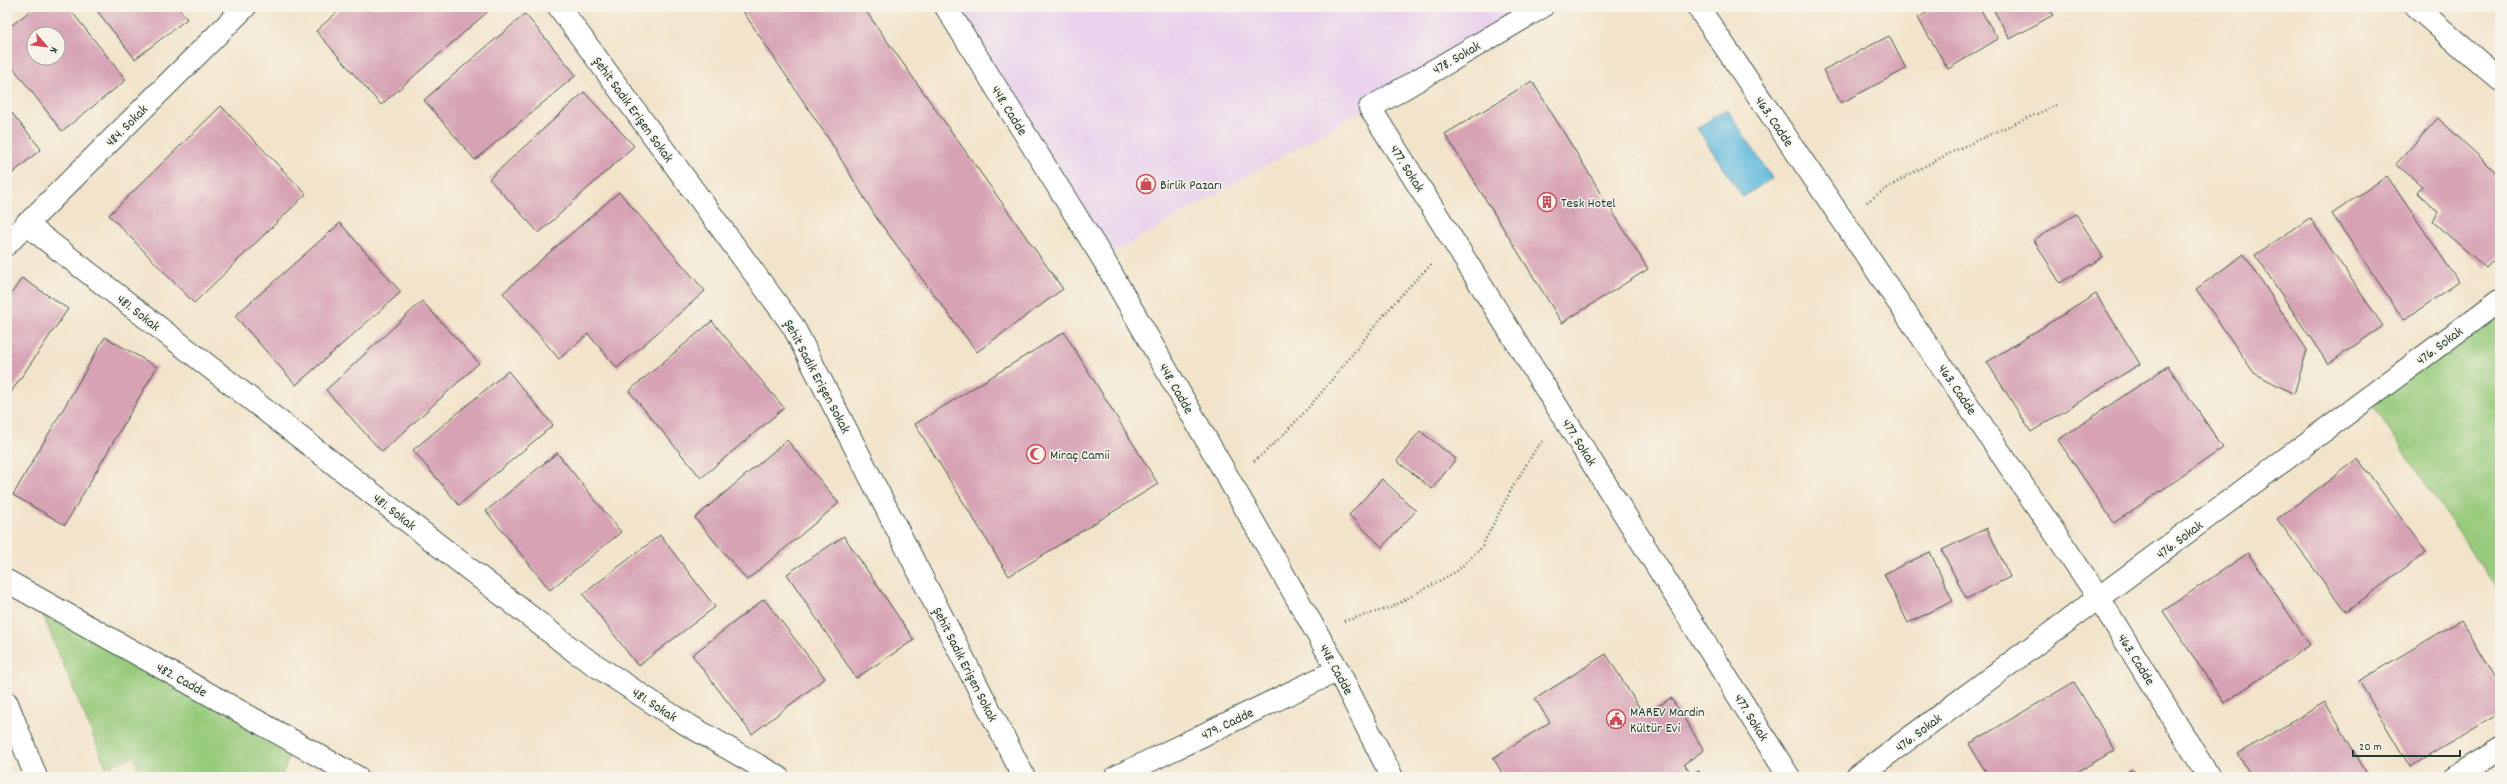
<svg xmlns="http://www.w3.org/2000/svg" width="2507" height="784" font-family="Dekko,sans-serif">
	<rect width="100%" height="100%" fill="#f7f3e8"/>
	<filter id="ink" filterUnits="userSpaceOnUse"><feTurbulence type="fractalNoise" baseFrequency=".025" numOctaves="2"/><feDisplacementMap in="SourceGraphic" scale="8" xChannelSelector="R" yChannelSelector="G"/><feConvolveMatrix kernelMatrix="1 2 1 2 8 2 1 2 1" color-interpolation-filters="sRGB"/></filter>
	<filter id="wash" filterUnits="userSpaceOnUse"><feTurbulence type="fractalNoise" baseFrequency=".012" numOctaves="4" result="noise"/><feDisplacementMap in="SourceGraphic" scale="16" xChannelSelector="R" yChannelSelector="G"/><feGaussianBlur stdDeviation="0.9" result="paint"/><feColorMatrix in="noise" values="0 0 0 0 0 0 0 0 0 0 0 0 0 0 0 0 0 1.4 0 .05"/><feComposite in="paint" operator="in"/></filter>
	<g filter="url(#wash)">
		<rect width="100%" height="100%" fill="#f2e4ca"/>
		<path fill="#e9d2ed" d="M946,7h596l-439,252z"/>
		<g fill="#98ca7b" stroke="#5c8458">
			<path d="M2500,300v294l-132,-196z"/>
			<path d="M39,606l254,141 -12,30h-140l-7,-20 -28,10z"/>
		</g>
		<path fill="#61bade" stroke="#407c89" d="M1727,109l45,69 -29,19 -46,-69z"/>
		<g id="blocks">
			<g fill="#d6a2b4" fill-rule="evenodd">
				<path d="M35,7h33l58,73 -64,51 -55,-71v-31zM34,34h24v24h-24z"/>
				<path d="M94,7h84l9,12 -52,40z"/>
				<path d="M343,7h150l-112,98 -65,-74z"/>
				<path d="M740,7h123l200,282 -86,63 -100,-133 -47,-78z"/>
				<path d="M1936,7h43l19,32 -50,30 -30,-51z"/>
				<path d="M1992,7h56l5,8 -43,24z"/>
				<path d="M525,14l51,61 -101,85 -51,-60z"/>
				<path d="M1889,36l17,33 -65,34 -18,-33z"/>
				<path d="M1532,81l116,188 -86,54 -117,-189z"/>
				<path d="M584,92l50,54 -95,87 -50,-54z"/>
				<path d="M221,106l85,88 -112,109 -85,-88z"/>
				<path d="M7,107l34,42 -34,29z"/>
				<path d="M2438,118l62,58v77l-14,15 -53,-46 5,-10 -21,-20 5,-6 -26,-22z"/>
				<path d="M2387,176l72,106 -55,38 -72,-106z"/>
				<path d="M619,192l86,99 -88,77 -29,-34 -29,25 -56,-66z"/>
				<path d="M2076,214l27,43 -43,26 -26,-43z"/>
				<path d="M2310,218l73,108 -55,38 -73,-109z"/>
				<path d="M340,223l61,69 -105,93 -61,-69z"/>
				<path d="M2244,254l63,96 -13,44 -40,-21 -58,-84z"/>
				<path d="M22,278l46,31 -61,89v-98z"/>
				<path d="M2096,294l44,70 -109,68 -44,-70z"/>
				<path d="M422,301l57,62 -97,89 -56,-62z"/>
				<path d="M712,321l72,87 -83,70 -72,-87z"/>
				<path d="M1064,332l94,152 -149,92 -94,-152z"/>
				<path d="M105,337l52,30 -92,158 -52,-30z"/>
				<path d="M2168,366l55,82 -109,75 -56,-83z"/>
				<path d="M508,371l45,54 -94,80 -46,-55z"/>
				<path d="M1420,431l36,28 -24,30 -35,-28z"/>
				<path d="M787,440l52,63 -92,77 -52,-62z"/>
				<path d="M557,453l64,79 -71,58 -64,-79z"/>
				<path d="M2358,459l68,93 -80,60 -69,-93z"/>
				<path d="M1382,479l34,32 -34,36 -33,-32z"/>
				<path d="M1987,528l23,49 -44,22 -24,-49z"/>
				<path d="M660,535l55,72 -77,59 -55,-72z"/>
				<path d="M844,536l70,104 -58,38 -69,-104z"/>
				<path d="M1930,552l23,49 -45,22 -24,-49z"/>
				<path d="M2248,553l62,92 -86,58 -61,-92z"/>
				<path d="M764,599l61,79 -73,56 -60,-79z"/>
				<path d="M2461,620l39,67v26l-90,54 -51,-86z"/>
				<path d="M1606,654l38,61 27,-17 33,52 -20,14 6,9 9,-2 3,6h-197l-12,-19 57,-36 -15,-23z"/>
				<path d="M2074,682l41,68 -46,27h-80l-20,-33z"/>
				<path d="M2325,702l44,75h-117l-14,-23z"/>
				<path d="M2133,769l5,8h-19z"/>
				<path d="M1287,773l2,4h-13z"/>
			</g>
		</g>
	</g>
	<g filter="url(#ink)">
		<use href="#blocks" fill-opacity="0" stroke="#3f564a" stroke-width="1"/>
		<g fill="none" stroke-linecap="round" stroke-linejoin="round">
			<defs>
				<g id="street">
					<path d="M559,7l234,319 231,451"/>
					<path d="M946,7l157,252 235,411 54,107"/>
					<path d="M1542,7l-172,101 419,669"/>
					<path d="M1698,7l401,591 110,179"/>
					<path d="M2416,7l84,73"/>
					<path d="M26,224l551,429 99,65 102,59"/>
					<path d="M7,244l238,-237"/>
					<path d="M7,581l350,196"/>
					<path d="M7,703l29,74"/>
					<path d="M1116,777l222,-107"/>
					<path d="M1857,777l643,-477"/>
					<path d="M2455,777l45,-28"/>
				</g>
			</defs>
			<use href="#street" stroke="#3f564a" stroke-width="24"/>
			<g stroke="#3f564a" stroke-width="2.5" stroke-dasharray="1 3" stroke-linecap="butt">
				<path d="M1867,202c58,-42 125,-68 190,-97"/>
				<path d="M1254,461c70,-57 112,-136 178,-197"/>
				<path d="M1344,621l46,-13 67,-37 24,-23 30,-58 26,-43 6,-6"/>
			</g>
			<use href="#street" stroke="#fff" stroke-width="22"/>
		</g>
	</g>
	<defs>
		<symbol id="shop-ring" viewBox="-11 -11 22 22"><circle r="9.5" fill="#f7f3e8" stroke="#d1495b" stroke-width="1.5"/><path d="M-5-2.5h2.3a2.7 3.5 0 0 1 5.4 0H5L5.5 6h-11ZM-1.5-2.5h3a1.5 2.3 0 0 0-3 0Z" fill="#d1495b"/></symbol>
		<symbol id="building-ring" viewBox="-11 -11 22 22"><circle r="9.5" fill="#f7f3e8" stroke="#d1495b" stroke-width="1.5"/><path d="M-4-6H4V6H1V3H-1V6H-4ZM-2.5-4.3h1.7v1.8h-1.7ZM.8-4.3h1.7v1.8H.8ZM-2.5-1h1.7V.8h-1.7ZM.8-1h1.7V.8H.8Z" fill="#d1495b"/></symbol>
		<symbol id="mosque-ring" viewBox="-11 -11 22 22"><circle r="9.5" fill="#f7f3e8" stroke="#d1495b" stroke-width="1.5"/><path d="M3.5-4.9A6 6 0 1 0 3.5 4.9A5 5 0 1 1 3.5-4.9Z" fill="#d1495b"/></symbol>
		<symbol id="civic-ring" viewBox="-11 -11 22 22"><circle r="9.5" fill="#f7f3e8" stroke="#d1495b" stroke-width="1.5"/><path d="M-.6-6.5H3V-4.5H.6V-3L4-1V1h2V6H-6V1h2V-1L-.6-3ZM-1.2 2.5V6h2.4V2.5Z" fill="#d1495b"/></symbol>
	</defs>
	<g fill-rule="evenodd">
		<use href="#shop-ring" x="1135" y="173" width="22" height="22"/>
		<use href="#building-ring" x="1536" y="191" width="22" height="22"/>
		<use href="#mosque-ring" x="1025" y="443" width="22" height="22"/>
		<use href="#civic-ring" x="1605" y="708" width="22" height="22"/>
	</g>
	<g text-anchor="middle" stroke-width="3" stroke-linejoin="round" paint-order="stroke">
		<g font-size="14" fill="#1f3d34" stroke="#f7f3e8">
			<text transform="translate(1456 57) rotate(-30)" y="5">478. Sokak</text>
			<text transform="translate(634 109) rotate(54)" y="5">Şehit Sadık Erişen Sokak</text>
			<text transform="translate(1010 110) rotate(58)" y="5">448. Cadde</text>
			<text transform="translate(1775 121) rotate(56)" y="5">463. Cadde</text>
			<text transform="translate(126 125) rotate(-45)" y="5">484. Sokak</text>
			<text transform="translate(1408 168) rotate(58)" y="5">477. Sokak</text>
			<text transform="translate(139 312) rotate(38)" y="5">481. Sokak</text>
			<text transform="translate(2439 345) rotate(-37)" y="5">476. Sokak</text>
			<text transform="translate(818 376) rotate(62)" y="5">Şehit Sadık Erişen Sokak</text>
			<text transform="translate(1177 388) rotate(60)" y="5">448. Cadde</text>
			<text transform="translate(1958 389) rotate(56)" y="5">463. Cadde</text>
			<text transform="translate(1580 442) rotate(58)" y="5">477. Sokak</text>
			<text transform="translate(395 511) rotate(38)" y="5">481. Sokak</text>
			<text transform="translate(2179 539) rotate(-37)" y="5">476. Sokak</text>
			<text transform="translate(2137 659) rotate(58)" y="5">463. Cadde</text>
			<text transform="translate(966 664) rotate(63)" y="5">Şehit Sadık Erişen Sokak</text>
			<text transform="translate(1337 669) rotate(61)" y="5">448. Cadde</text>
			<text transform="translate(182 679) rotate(29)" y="5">482. Cadde</text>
			<text transform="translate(655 704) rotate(33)" y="5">481. Sokak</text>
			<text transform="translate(1752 717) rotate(58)" y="5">477. Sokak</text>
			<text transform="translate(1227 723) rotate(-26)" y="5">479. Cadde</text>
			<text transform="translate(1918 732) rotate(-37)" y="5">476. Sokak</text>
		</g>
		<g font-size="14" fill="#1f3d34" stroke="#f7f3e8" text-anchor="start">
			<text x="1160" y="189">Birlik Pazarı</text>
			<text x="1561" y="207">Tesk Hotel</text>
			<text x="1050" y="459">Miraç Camii</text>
			<text x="1630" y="716">MAREV Mardin<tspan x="1630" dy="16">Kültür Evi</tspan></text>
		</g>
	</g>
	<rect width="2507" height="784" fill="none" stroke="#f7f3e8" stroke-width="24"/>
	<g transform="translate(46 46) rotate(118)"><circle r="19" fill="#f7f3e8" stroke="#a1aaa0"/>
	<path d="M0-3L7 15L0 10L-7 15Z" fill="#d1495b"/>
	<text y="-6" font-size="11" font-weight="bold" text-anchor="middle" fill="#1f3d34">K</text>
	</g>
	<path d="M2353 750v6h107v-6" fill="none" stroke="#1f3d34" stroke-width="2"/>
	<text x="2359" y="750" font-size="12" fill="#1f3d34" stroke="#f7f3e8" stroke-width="3" paint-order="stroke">20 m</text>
</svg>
